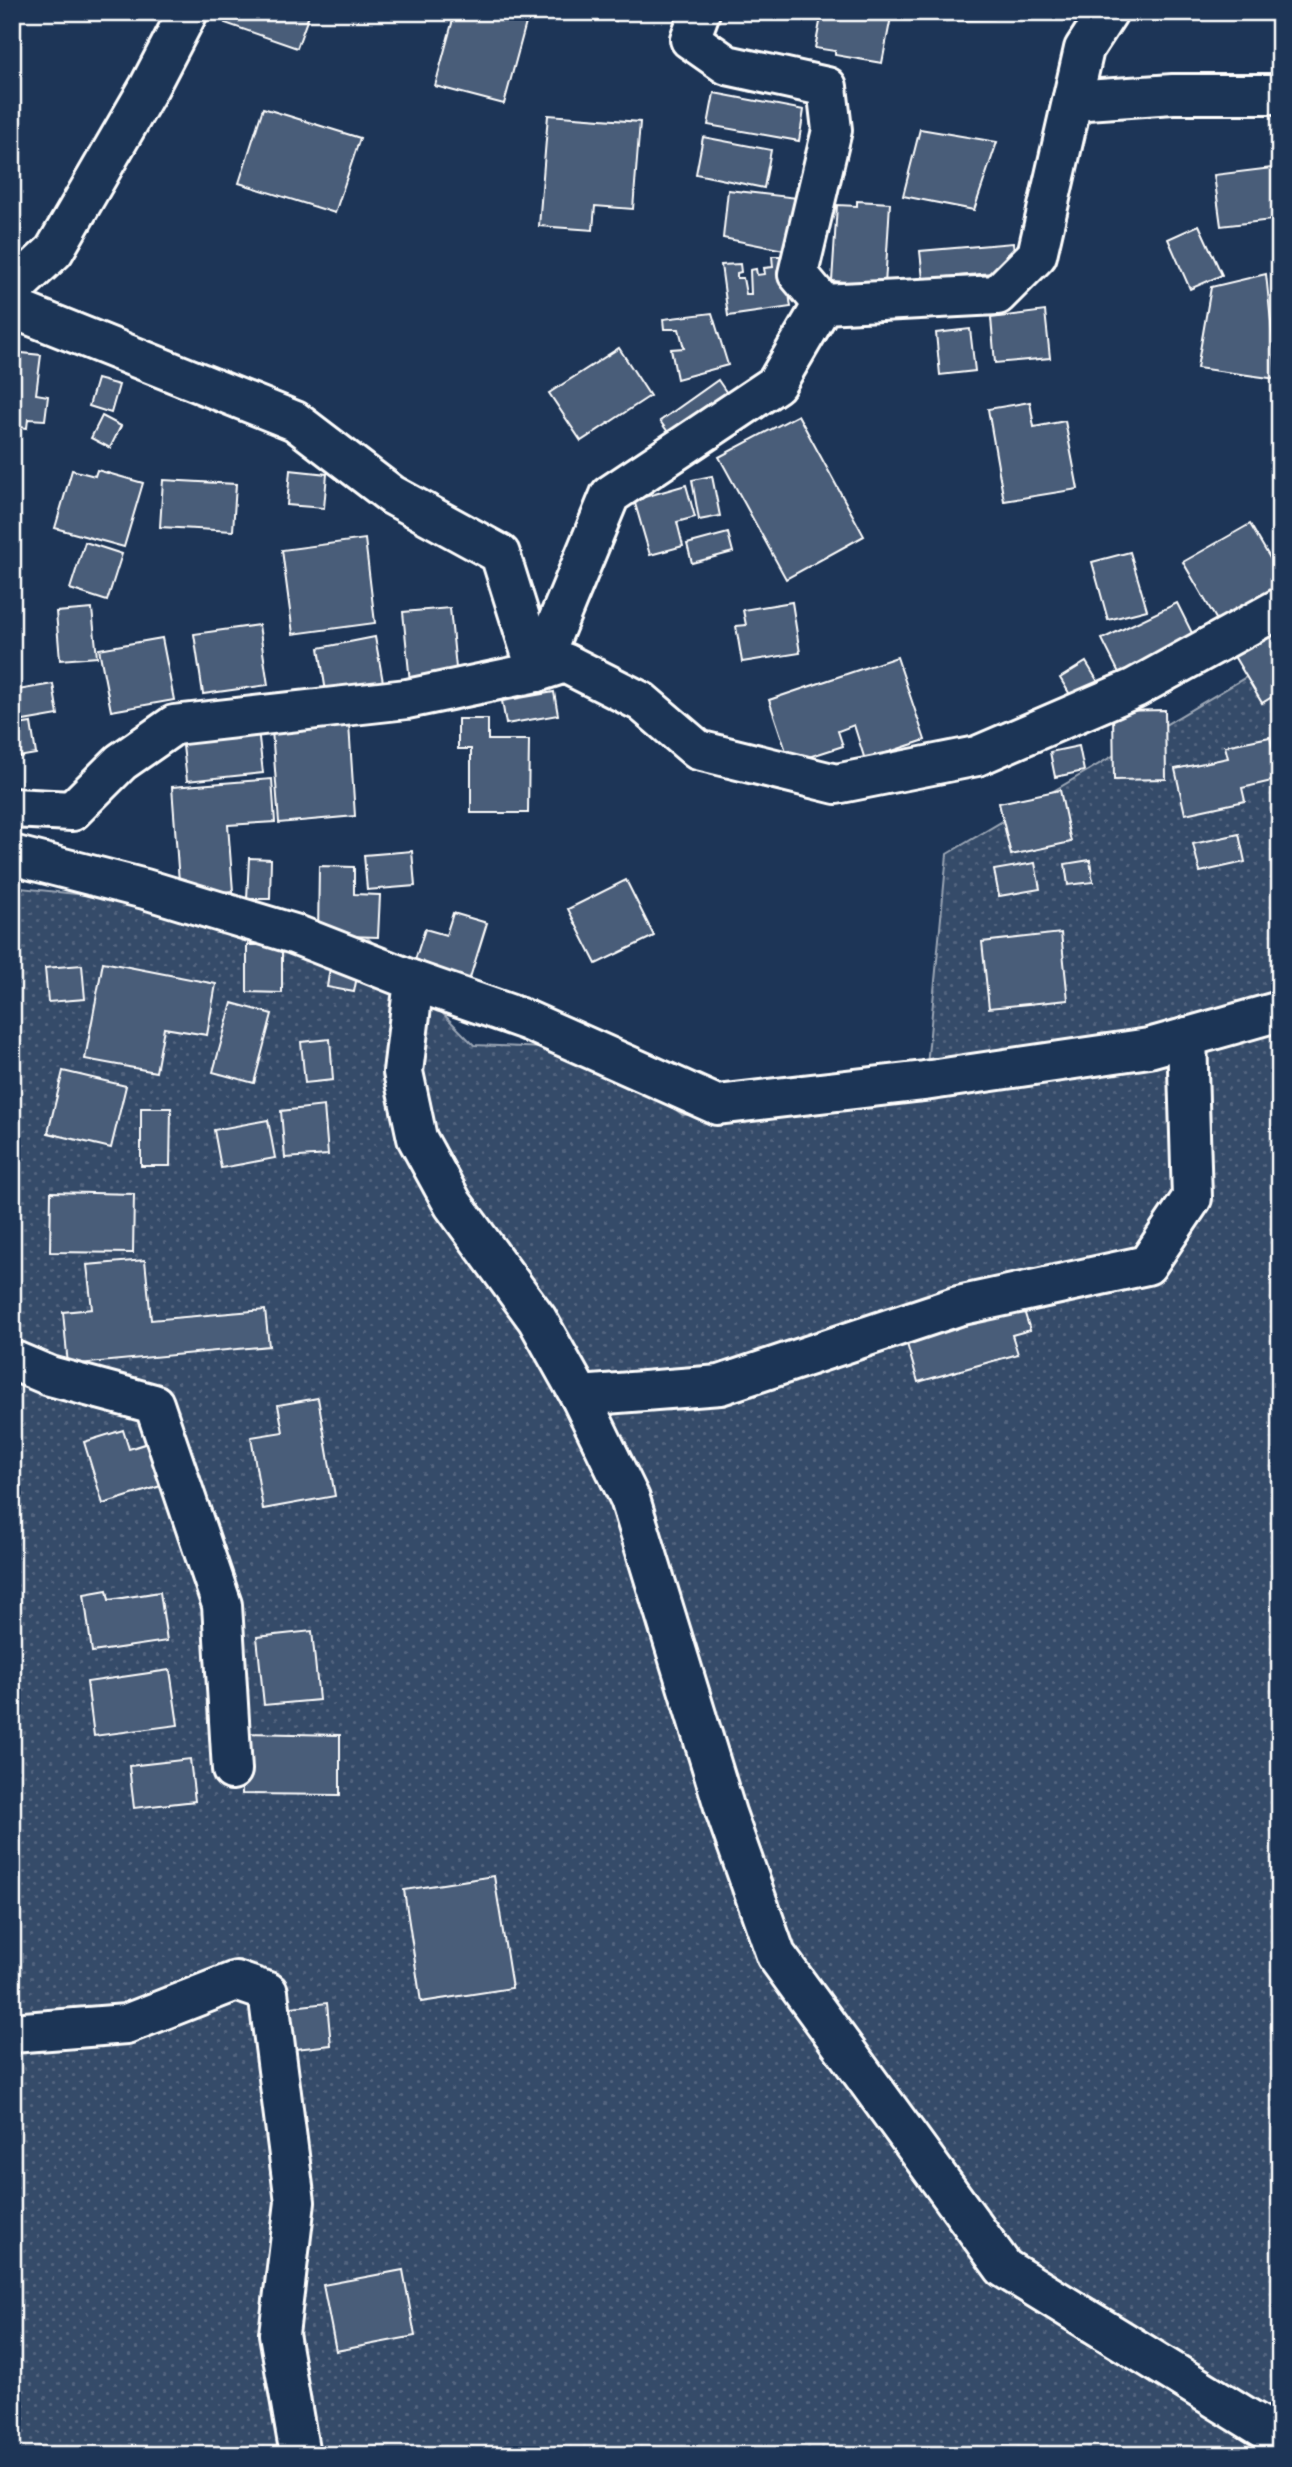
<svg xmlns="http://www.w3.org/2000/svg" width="1292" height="2467" font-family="Kalam,sans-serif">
	<defs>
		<pattern id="park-dots" width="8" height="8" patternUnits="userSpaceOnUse" patternTransform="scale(1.75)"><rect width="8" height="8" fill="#364b69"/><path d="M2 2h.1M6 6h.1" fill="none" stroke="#546680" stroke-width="1.8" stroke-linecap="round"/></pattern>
	</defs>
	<rect width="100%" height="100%" fill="#1d3557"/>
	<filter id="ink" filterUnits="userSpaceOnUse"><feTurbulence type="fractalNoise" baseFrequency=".0143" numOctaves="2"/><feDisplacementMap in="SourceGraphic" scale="14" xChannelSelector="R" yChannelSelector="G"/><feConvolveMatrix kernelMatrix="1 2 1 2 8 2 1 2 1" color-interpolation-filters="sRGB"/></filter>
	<g filter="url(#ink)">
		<path fill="url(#park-dots)" stroke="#9aa5b4" stroke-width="2" d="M1280,657v1798h-1268v-1568l342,37 120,121 118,5 91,65 242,-28 22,-233z"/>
		<g fill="#4a5d79" stroke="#fff" stroke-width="2">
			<path d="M229,12h81l-13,36 -72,-25z"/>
			<path d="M455,12h74l-25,92 -69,-18z"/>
			<path d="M595,12h24l-3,9z"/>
			<path d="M822,12h70l-10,51 -47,-8v-4l-20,-3z"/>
			<path d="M926,12h68v7l-68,2z"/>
			<path d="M714,93l90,17 -5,31 -91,-16z"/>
			<path d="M263,108l97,30 -25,75 -96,-30z"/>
			<path d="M548,115l92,7 -7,87 -38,-3 -2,24 -54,-4z"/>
			<path d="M920,129l77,13 -23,68 -71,-14z"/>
			<path d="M703,137l68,13 -7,38 -68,-14z"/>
			<path d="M1280,167v52l-59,7 -7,-51z"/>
			<path d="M728,190l70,8 -9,53 -66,-13z"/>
			<path d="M857,201l33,2 -5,82 -53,-4 5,-76 20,1z"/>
			<path d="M1199,225l23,50 -32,14 -22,-50z"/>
			<path d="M1013,243l3,28 -93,8 -3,-28z"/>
			<path d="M772,256h8l1,4 3,-1 7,48 -63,9 -7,-51 19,-1 1,8 -4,1v5h6l3,16h5l-1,-24 6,-1 1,6 8,-1 -1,-6 9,-1z"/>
			<path d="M1266,274l11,105 -80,-11 14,-81z"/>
			<path d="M1045,311l5,47 -55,5 -4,-45z"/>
			<path d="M1280,311v28l-4,-27z"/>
			<path d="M712,313l16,52 -51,14 -6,-30 13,-1 -5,-19h-15l-1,-10z"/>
			<path d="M970,329l5,42 -35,4 -4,-42z"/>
			<path d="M619,348l31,48 -69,45 -32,-48z"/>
			<path d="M12,352l29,3 -5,39 12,2 -3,24 -17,-1 -1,9 -15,-2z"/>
			<path d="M97,379l22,6 -8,28 -22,-7z"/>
			<path d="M718,380l17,25 -57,41 -18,-25z"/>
			<path d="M1030,402l4,25 31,-6 13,68 -74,12 -16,-92z"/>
			<path d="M798,415l66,121 -78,43 -67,-122z"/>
			<path d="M102,416l19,10 -11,22 -19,-10z"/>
			<path d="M72,470l23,6 2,-6 46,13 -19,64 -69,-19z"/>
			<path d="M290,470l37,4 -3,34 -37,-3z"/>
			<path d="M712,476l8,40 -21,4 -7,-40z"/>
			<path d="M163,480l73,4 -3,47 -73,-4z"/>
			<path d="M686,485l9,32 -18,5 6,24 -33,9 -16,-55z"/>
			<path d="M1250,524l30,51v14l-61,35 -36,-62z"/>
			<path d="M728,533l5,19 -41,11 -5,-19z"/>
			<path d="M365,539l10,84 -82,11 -11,-84z"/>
			<path d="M85,542l37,12 -15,47 -37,-12z"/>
			<path d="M1130,552l17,58 -39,10 -16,-58z"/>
			<path d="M792,602l8,51 -58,9 -6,-36 10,-1 -3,-15z"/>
			<path d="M1177,603l19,38 -75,36 -19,-38z"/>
			<path d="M450,608l7,70 -47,4 -7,-70z"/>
			<path d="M92,609l5,48 -37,3 -4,-48z"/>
			<path d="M259,625l9,60 -65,9 -9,-60z"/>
			<path d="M1280,629v63l-18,11 -28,-47z"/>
			<path d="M375,637l8,45 -57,10 -7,-44z"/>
			<path d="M162,638l12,62 -63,11 -12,-62z"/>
			<path d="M897,657l28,83 -60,20 -11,-35 -16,6 5,15 -53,17 -21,-63z"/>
			<path d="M1086,662l17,28 -26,16 -17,-28z"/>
			<path d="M53,684l5,31 -46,8v-32z"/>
			<path d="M554,692l4,23 -52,9 -4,-23z"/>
			<path d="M1165,710l1,69 -52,1 -1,-69z"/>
			<path d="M458,719h30v21h41l-1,73h-57v-64h-13z"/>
			<path d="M31,723l5,31 -24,4v-32z"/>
			<path d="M349,724l6,92 -76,7 -7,-93z"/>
			<path d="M258,729l5,44 -76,8 -5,-44z"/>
			<path d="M1270,737l10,42 -38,9 3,13 -60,13 -10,-45 53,-11 -3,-12z"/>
			<path d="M1079,746l5,25 -29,6 -5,-25z"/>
			<path d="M272,779l3,43 -47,3 5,66 -53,4 -8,-108z"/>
			<path d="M1060,790l11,52 -60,13 -12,-52z"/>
			<path d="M1239,834l6,28 -45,10 -7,-28z"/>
			<path d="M412,851l3,35 -48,4 -3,-35z"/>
			<path d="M249,858l22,1 -1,40h-23z"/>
			<path d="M1090,860l3,22 -25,3 -3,-21z"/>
			<path d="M1035,863l5,26 -41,7 -5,-26z"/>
			<path d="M319,866l35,1v27l26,1 -2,42 -60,-2z"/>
			<path d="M626,880l28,56 -58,28 -28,-55z"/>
			<path d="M453,913l34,10 -18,58 -55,-18 11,-34 21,6z"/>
			<path d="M1061,933l7,67 -79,8 -7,-66z"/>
			<path d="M247,945h35v48l-35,-1z"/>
			<path d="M331,961l28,5 -5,26 -27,-5z"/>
			<path d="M103,962l113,22 -9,51 -43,-7 -8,44 -71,-13z"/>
			<path d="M82,965l3,34 -37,3 -3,-34z"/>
			<path d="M232,1003l40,11 -18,69 -41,-11z"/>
			<path d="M330,1039l3,41 -28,3 -4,-41z"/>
			<path d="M63,1071l63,15 -15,62 -63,-15z"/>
			<path d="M324,1106l4,49 -43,3 -4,-47z"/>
			<path d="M141,1108h30l-1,58h-29z"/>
			<path d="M268,1120l7,38 -54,10 -7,-38z"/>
			<path d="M51,1192l83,2 -1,59 -83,-1z"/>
			<path d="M145,1260l6,60 114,-10 4,36 -201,19 -5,-53 29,-3 -5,-44z"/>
			<path d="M1022,1304l8,26 -18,5 6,19 -100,28 -13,-45z"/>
			<path d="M318,1398l17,98 -72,13 -12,-72 32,-5 -5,-27z"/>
			<path d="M123,1430l6,19 25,-8 13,43 -64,20 -19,-62z"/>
			<path d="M107,1590l2,10 51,-8 7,49 -75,11 -8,-58z"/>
			<path d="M312,1631l7,69 -55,5 -7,-68z"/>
			<path d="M170,1670l8,55 -84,11 -7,-54z"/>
			<path d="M242,1733l98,2v60l-98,-1z"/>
			<path d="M190,1759l5,42 -61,7 -5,-42z"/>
			<path d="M494,1876l18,112 -91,14 -17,-112z"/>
			<path d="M327,2003l4,42 -44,5 -4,-42z"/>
			<path d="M403,2270l12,66 -79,15 -13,-66z"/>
		</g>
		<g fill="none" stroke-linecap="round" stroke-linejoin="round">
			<defs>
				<g id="minor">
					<path d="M700,12l-10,27 37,26 100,22 5,43 -34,144 25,30"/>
					<path d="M1072,101l101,-7h107"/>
					<path d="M12,290l42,-39 95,-164 39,-75"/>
					<path d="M12,308l283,113 97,74 108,59 37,118"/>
					<path d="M537,672l73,-177 166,-111 47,-80 174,-9 40,-40 47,-206 24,-37"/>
					<path d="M12,855l133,34 149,45 120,47 -11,91 14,66 36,66 84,115 43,77 50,103 96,314 50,142 228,313 276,170"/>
					<path d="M12,1360l38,16 104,28 68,201 10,165"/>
					<path d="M580,1396l140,-11 238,-79 189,-41 45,-67 -5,-161"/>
					<path d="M12,2033l114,-9 110,-43 32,11 27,210 -16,132 21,121"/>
				</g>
				<g id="tertiary">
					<path d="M12,808l60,3 49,-49 53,-37 233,-26 130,-27 28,-9 77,39 56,48 138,34 141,-28 158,-68 145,-80"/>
					<path d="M414,981l112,39 191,85 207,-24 225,-33 131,-37"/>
				</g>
			</defs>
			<use href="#minor" stroke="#fff" stroke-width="44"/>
			<use href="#tertiary" stroke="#fff" stroke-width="44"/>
			<use href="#minor" stroke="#1d3557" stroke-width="38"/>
			<use href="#tertiary" stroke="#1d3557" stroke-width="38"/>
		</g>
	</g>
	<rect width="1292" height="2467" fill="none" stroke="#1d3557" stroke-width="42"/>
	<rect x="21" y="21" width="1250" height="2425" fill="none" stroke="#fff" stroke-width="2.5" filter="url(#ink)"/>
</svg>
